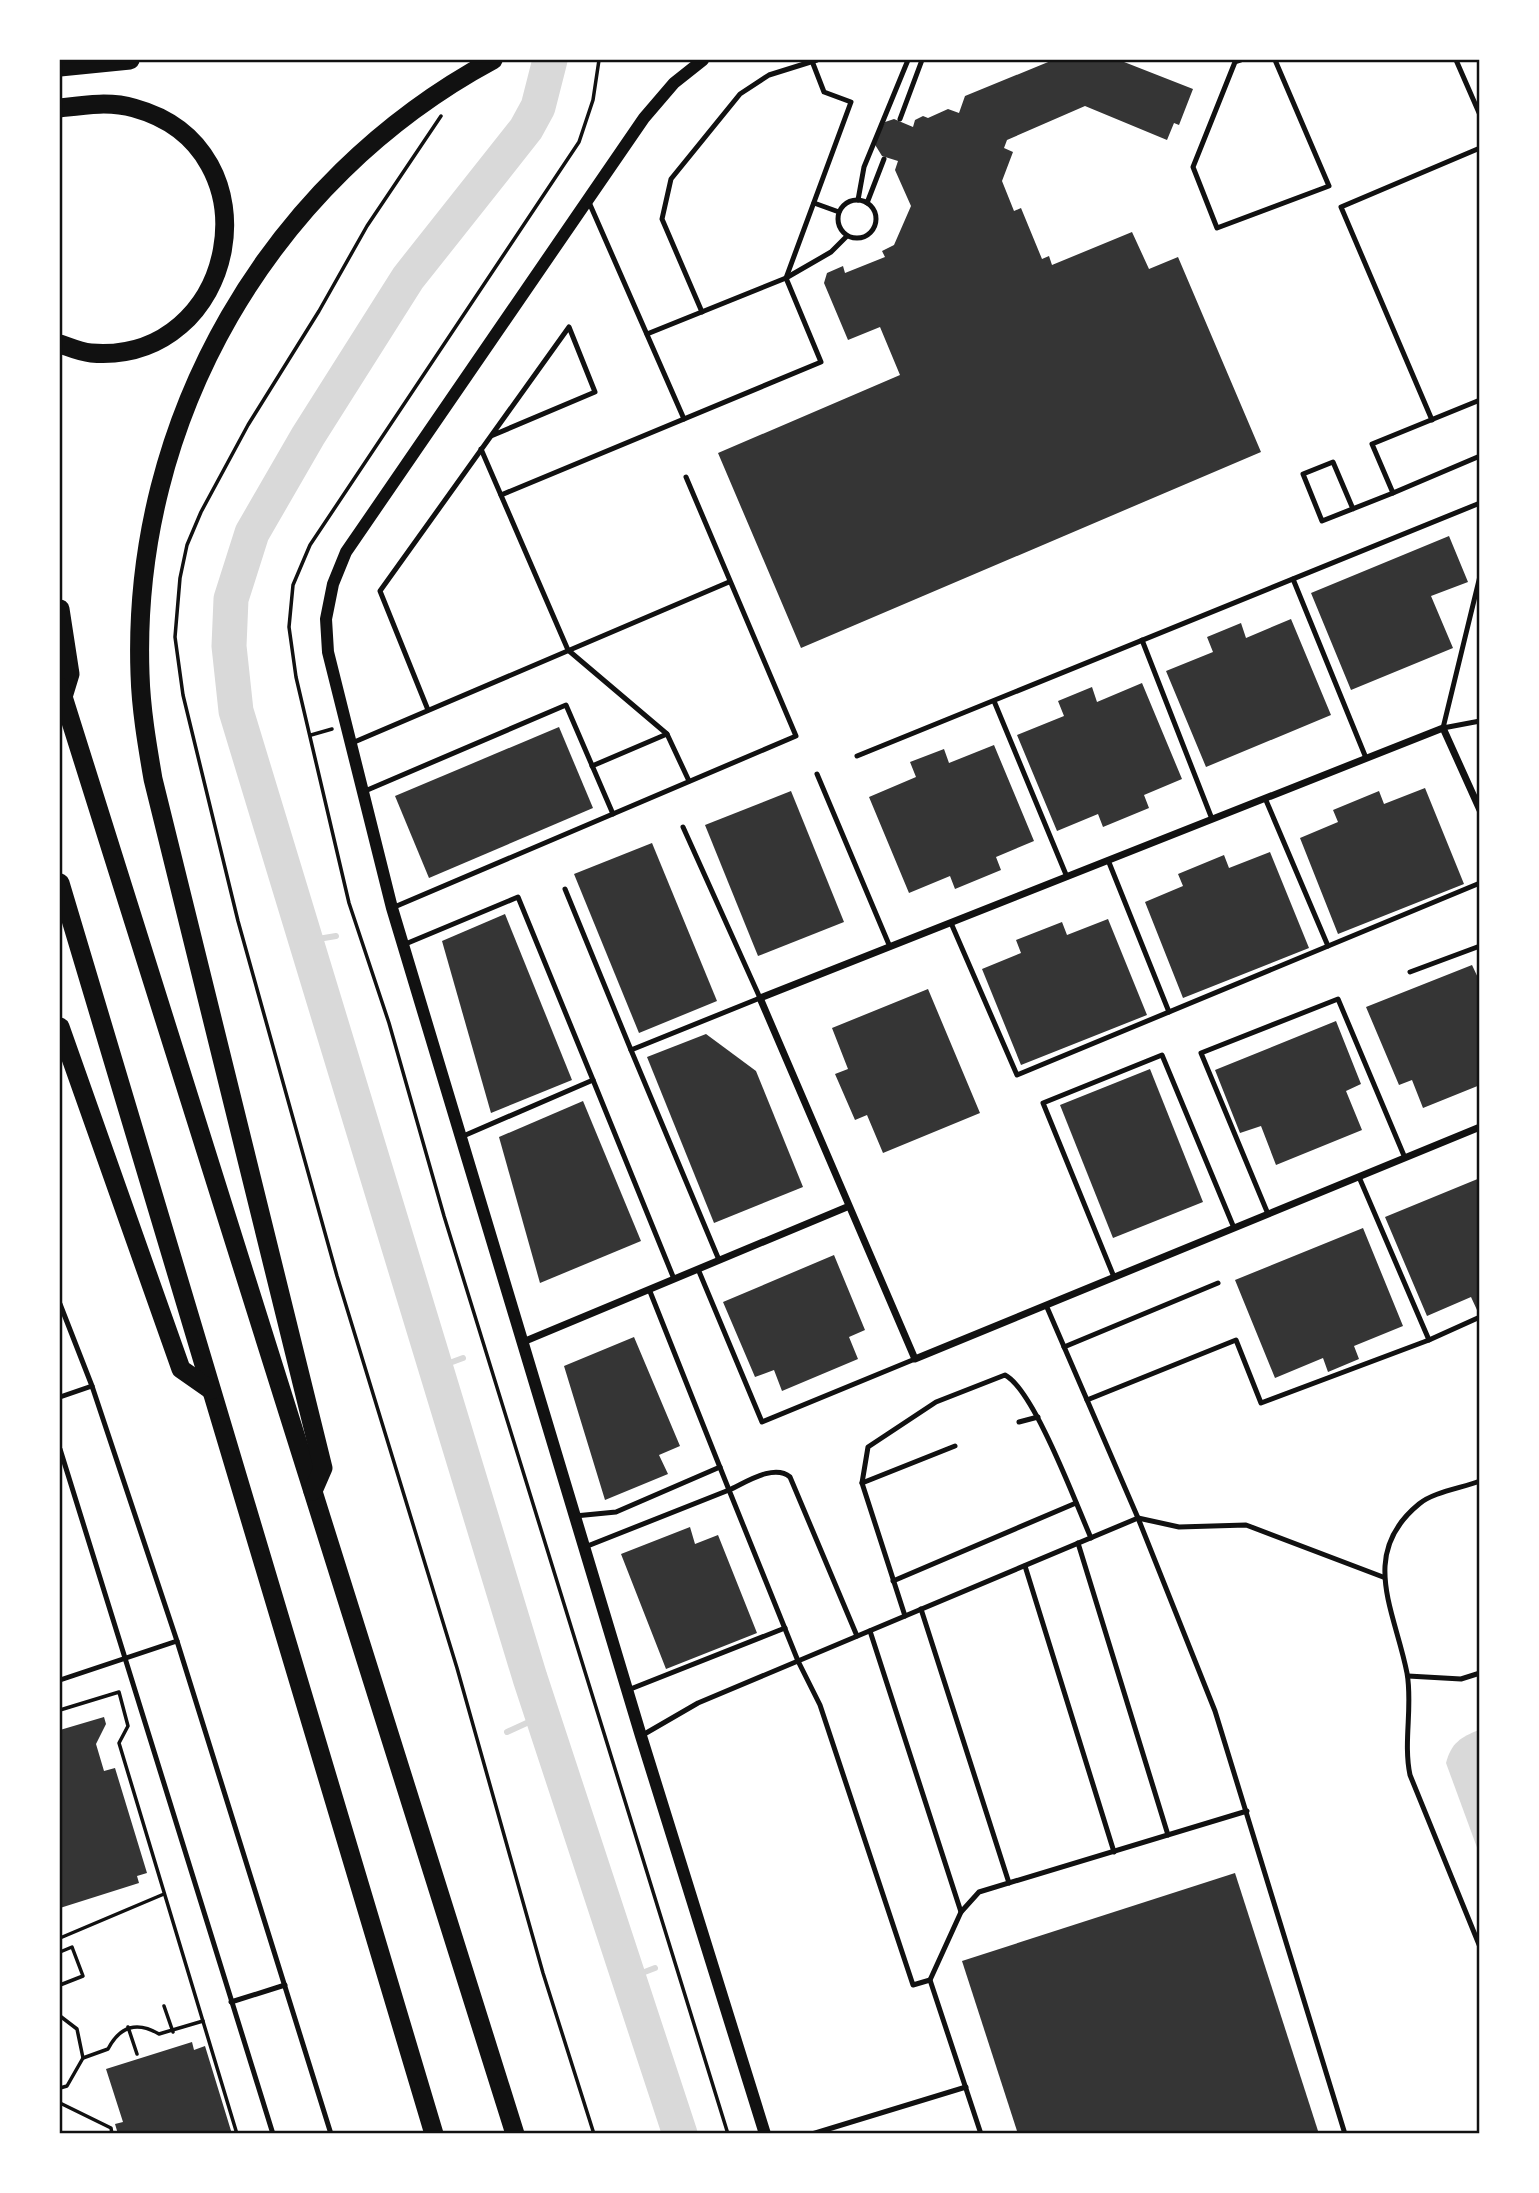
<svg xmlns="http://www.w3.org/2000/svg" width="1539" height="2193" font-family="'Noto Sans',sans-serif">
	<rect width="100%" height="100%" fill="#fff"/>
	<path fill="#d9d9d9" d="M1479,1730h1l-1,123 -33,-90c5,-20 15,-26 33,-33z"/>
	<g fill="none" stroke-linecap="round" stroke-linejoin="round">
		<g stroke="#d9d9d9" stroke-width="6">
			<path d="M306,941l30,-5"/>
			<path d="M436,1368l27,-10"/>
			<path d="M507,1732l35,-16"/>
			<path d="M629,1978l26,-10"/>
		</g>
		<path stroke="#d9d9d9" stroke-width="35" d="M550,60l-12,47 -12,22 -118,149 -100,158 -56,97 -21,66 -2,47 7,65 294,967 150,456"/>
	</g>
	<g fill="#353535">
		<path d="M1053,60h66l74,29 -14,36 -5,-2 -7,17 -82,-34 -78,34 -3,8 9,4 -11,29 12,30 7,-3 21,51 7,-3 3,9 80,-33 17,37 29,-12 83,195 -460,196 -83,-195 182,-78 -20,-48 -32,13 -24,-57 3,-10 16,-7 2,7 40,-16 -3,-6 12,-6 17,-39 -16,-36 3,-9 -16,-5 -8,-13 11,-21 9,-3 19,8 2,-7 8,-4 5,2 20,-9 11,4 6,-17z"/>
		<path d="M1449,536l19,46 -37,14 22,52 -102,42 -40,-97z"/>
		<path d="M1291,619l40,96 -125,52 -40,-96 47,-19 -6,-15 34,-14 5,15z"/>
		<path d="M1142,683l40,96 -38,16 5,13 -46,19 -5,-13 -41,17 -40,-96 47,-19 -6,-15 34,-14 5,15z"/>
		<path d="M559,727l34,81 -164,70 -34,-82z"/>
		<path d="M994,745l40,96 -38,16 5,13 -46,19 -5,-13 -41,17 -40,-96 47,-20 -6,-15 34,-13 5,14z"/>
		<path d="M1425,788l39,96 -126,50 -38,-96 38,-16 -5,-12 46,-19 5,13z"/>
		<path d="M791,791l53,131 -86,34 -53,-131z"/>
		<path d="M652,843l65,158 -78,32 -65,-159z"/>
		<path d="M1270,852l39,96 -126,50 -38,-96 38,-16 -5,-12 46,-19 5,13z"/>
		<path d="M505,914l67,166 -81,33 -49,-172z"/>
		<path d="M1108,919l39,96 -126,50 -39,-96 39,-16 -5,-13 46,-18 5,13z"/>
		<path d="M1472,965l8,17v103l-57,23 -11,-28 -13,5 -33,-78z"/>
		<path d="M928,989l52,124 -97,40 -16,-38 -12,5 -20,-46 13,-5 -16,-41z"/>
		<path d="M1336,1021l25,63 -15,7 16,39 -86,35 -15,-39 -21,7 -25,-63z"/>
		<path d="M706,1034l50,37 47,116 -89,36 -67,-166z"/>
		<path d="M1150,1069l53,133 -90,36 -53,-133z"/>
		<path d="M583,1101l58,140 -101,42 -41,-146z"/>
		<path d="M1480,1178v131l-3,1 -6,-13 -44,19 -42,-99z"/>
		<path d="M1363,1228l40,98 -49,20 5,13 -31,13 -5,-14 -48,20 -40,-98z"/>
		<path d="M834,1255l31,75 -16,7 9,22 -76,32 -8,-21 -19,7 -32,-75z"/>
		<path d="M634,1337l46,109 -21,9 9,19 -63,26 -41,-134z"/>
		<path d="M690,1527l5,17 23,-9 39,98 -91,36 -45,-115z"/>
		<path d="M104,1717l2,7 -10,20 8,27 11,-3 32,105 -10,3 2,7 -79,25v-178z"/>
		<path d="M1235,1873l84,261h-301l-56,-173z"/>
		<path d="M192,2042l2,8 11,-4 27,88h-114l-3,-10 8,-2 -17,-53z"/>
	</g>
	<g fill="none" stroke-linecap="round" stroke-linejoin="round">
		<g stroke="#111" stroke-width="3.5">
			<path d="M599,60l-6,40 -14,42 -269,403 -17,40 -4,42 7,50 53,226 40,120 55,193 284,918"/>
			<path d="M441,116l-74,110 -48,85 -71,114 -47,87 -14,33 -7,33 -5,59 8,58 55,226 99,355 120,392 86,305 51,161"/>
			<path d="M311,735l21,-6"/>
			<path d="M60,1710l59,-18 9,34 -9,17 118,391"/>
			<path d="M60,1938l104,-44"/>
			<path d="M60,1952l12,-5 11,29 -23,9"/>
			<path d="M164,2006l9,26"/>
			<path d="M60,2016l17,13 6,29 -16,28 -7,2"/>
			<path d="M128,2027l9,27"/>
			<path d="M83,2058l25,-9c12,-23 29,-28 51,-15l44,-13"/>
			<path d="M60,2103l51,25 1,6"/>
		</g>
		<g stroke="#111" stroke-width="5">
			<path d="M1241,60l-6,2 -42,105 24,61 112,-42 -54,-126"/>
			<path d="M1456,60l24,55"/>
			<path d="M900,119l22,-59"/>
			<circle cx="857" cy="219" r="19"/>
			<path d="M588,200l96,219"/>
			<path d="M858,200l6,-33 44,-107"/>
			<path d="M814,203l25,9"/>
			<path d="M867,203l17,-44"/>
			<path d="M702,312l-40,-93 9,-40 69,-85 29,-19 48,-15"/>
			<path d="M647,334l139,-56 65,-176 -27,-10 -12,-31"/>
			<path d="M1480,400l-108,44 21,49 87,-37"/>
			<path d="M1432,420l-91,-213 139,-59"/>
			<path d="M481,449l87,201 99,84 22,47"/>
			<path d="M501,495l320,-133 -35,-84 45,-26 16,-16"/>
			<path d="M1353,509l-20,-47 -30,12 19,47 71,-28"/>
			<path d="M1480,576l-37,152 37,-7"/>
			<path d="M1293,579l73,179"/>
			<path d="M1142,640l70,179"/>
			<path d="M994,701l73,176"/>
			<path d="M428,710l-48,-119 189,-264 26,65 -104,44"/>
			<path d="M352,743l377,-161"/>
			<path d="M857,756l623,-253"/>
			<path d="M592,766l75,-32"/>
			<path d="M817,774l73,173"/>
			<path d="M365,791l201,-86 47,109"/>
			<path d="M1265,798l63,148"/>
			<path d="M1108,860l61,152"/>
			<path d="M565,889l66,161 129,-52 -77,-171"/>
			<path d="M392,908l404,-172 -110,-259"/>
			<path d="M951,923l66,152 463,-192"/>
			<path d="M403,945l115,-48 75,183 -132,57"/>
			<path d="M1410,972l70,-26"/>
			<path d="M631,1050l88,210"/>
			<path d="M593,1080l81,199"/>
			<path d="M1359,1177l70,163 51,-23"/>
			<path d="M1268,1214l-67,-161 137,-54 67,159"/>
			<path d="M698,1269l64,153 153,-63"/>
			<path d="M1114,1277l-71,-174 119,-48 72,173"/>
			<path d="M60,1304l32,82"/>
			<path d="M1046,1305l92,213 77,193 130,423"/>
			<path d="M1064,1347l154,-64"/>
			<path d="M60,1397l32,-11 85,255"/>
			<path d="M1087,1400l149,-60 25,63 168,-63"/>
			<path d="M1019,1422l19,-5"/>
			<path d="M60,1449l213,685"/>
			<path d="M1480,1481c-18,7 -47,11 -61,23 -61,50 -24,107 -12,169 6,33 -4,69 3,102l70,172"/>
			<path d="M862,1483l6,-36 68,-45 69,-27c29,15 71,129 86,163"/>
			<path d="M575,1516l41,-4 104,-45"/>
			<path d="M1078,1543l90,292"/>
			<path d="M585,1547l144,-57 -80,-201"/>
			<path d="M1025,1566l89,286"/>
			<path d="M893,1581l183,-78"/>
			<path d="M921,1609l88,274"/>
			<path d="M905,1616l-43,-133 93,-37"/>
			<path d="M870,1631l91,281 -31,68 51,154"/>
			<path d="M857,1636l-67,-159c-16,-14 -45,6 -61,13l69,171 22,44 93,280 17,-5"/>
			<path d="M1408,1676l53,3 19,-6"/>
			<path d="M60,1680l117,-39 154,493"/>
			<path d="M628,1690l157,-62"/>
			<path d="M641,1736l57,-33 440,-185 41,9 67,-2 137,52"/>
			<path d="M961,1912l18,-20 268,-81"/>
			<path d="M231,2002l54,-17"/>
			<path d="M812,2134l154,-47"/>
		</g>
		<g stroke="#111" stroke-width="7">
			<path d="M1480,810l-37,-82 -683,270 155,361 565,-232"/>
			<path d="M523,1342l324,-135"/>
		</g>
		<path stroke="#111" stroke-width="12" d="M703,60l-29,23 -30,35 -298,434 -13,32 -7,35 2,33 64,256 249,828 124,398"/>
		<g stroke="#111" stroke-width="19">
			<path d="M60,67l70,-7"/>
			<path d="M60,108c24,-3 50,-7 74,0 146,40 104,257 -43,245 -11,-1 -22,-6 -31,-9"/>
			<path d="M60,609l10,65 -7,23"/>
			<path d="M60,687l455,1447"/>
			<path d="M60,883l374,1251"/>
			<path d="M60,1027l121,342 30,21"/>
			<path d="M313,1491l10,-23 -170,-689c-6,-35 -12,-70 -13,-105 -9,-255 130,-494 353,-614"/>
		</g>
	</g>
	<rect width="1539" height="2193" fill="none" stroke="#ffffff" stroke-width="122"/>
	<rect x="61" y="61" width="1417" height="2071" fill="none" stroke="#111" stroke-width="2.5"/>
</svg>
